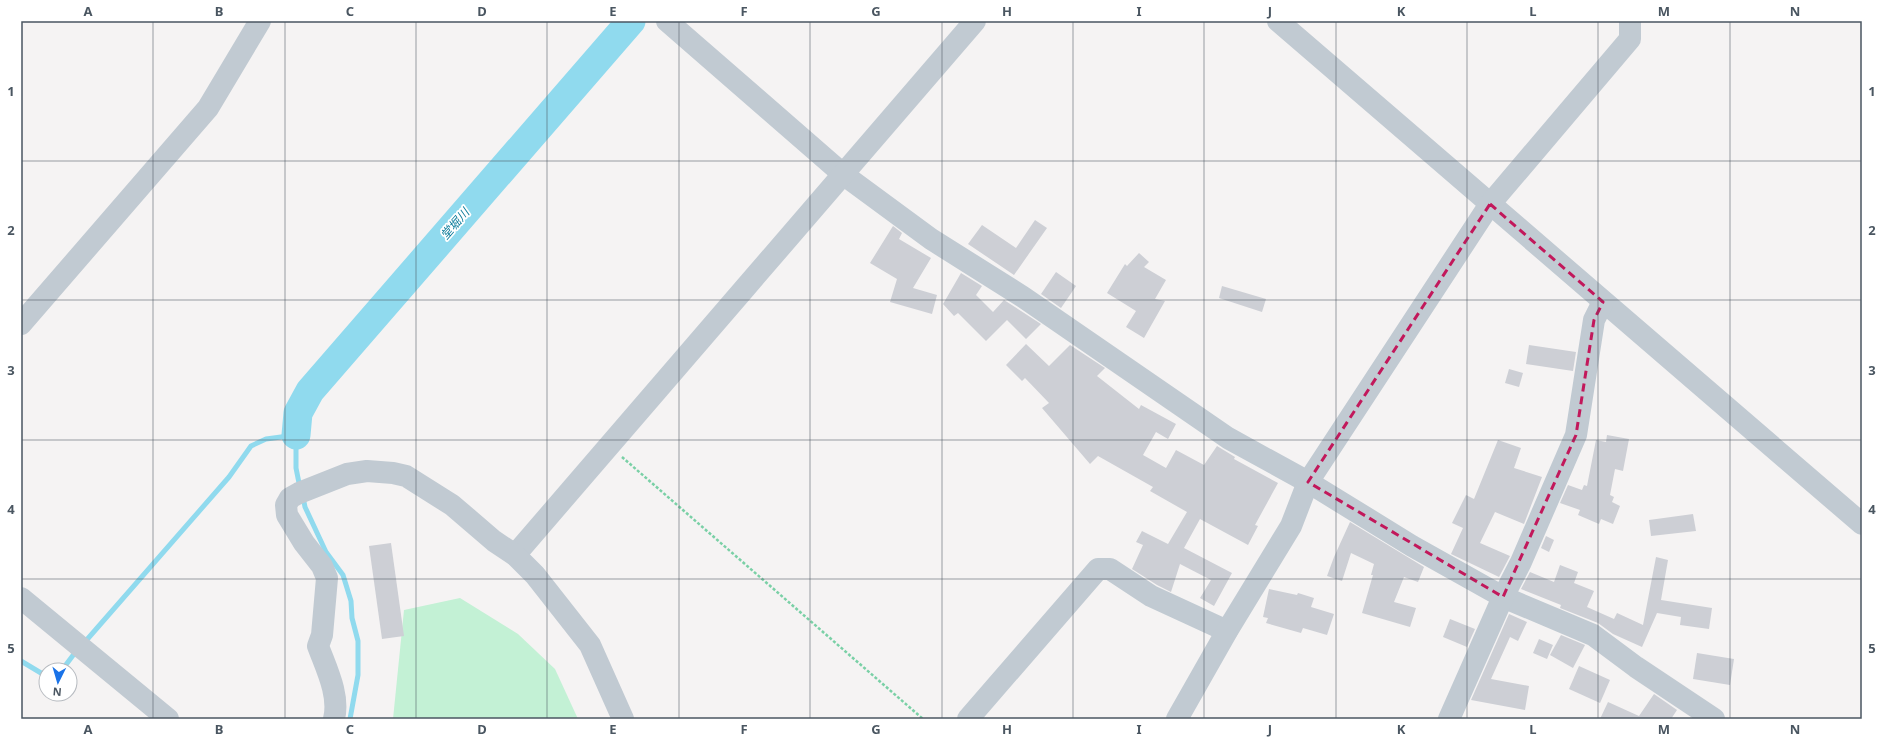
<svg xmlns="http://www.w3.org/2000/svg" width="1883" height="740" font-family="'Noto Sans','Noto Sans JP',sans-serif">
	<rect width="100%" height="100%" fill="#f5f3f3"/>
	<path fill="#c3f1d5" d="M460,598l58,36 37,35 23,50h-185l11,-109z"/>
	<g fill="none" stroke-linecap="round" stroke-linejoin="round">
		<g stroke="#90daee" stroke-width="5">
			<path d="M303,497l2,10 21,45 17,23 8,26 1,17 6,23v34l-8,44"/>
			<path d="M84,643l145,-166 22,-31 15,-7 30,-4v33l4,20"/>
			<path d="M21,661l25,15"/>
			<path d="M62,670l15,-20"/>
		</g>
		<path stroke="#90daee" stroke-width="29" d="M296,435l2,-22 12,-22 321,-370"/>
	</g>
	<g fill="#cdcfd5">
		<path d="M1035,220l12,8 -33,47 -46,-31 14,-19 34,23z"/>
		<path d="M893,226l9,7 -3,6 32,19 -18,30 24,7 -5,19 -42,-12 7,-23 -27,-16z"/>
		<path d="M1139,253l10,9 -5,5 22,13 -11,19 10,2 -21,37 -18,-11 10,-16 -29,-18 18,-29 2,2z"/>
		<path d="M1056,272l20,14 -15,22 -20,-14z"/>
		<path d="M961,273l21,13 -6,9 17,17 11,-12 37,24 -15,15 -19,-19 -21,21 -28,-28 -4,3 -11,-12z"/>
		<path d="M1222,286l44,13 -4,13 -43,-14z"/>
		<path d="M1026,344l23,22 21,-21 35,23 -8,8 42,33 2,-4 35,19 -8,15 -12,-7 -13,23 23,13 10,-18 28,15 13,-19 18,11 -1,2 44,24 -23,42 3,1 -10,19 -48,-26 -16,29 48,25 -18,33 -14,-8 11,-18 -31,-16 -9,28 -14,-7 -25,-16 11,-24 -7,-3 6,-11 26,13 19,-32 -37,-21 3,-4 -55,-31 -8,8 -48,-56 7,-5 -24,-25 -3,3 -16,-16z"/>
		<path d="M1529,345l47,7 -3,19 -47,-7z"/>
		<path d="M1509,369l14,4 -4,14 -14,-4z"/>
		<path d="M1607,435l22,4 -6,32 -8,-2 -5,26 4,2 -2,5 8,4 -7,18 -12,-5 -2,5 -21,-9 2,-5 -20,-7 8,-18 14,5 2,-5 3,1 9,-46 10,2z"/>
		<path d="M1498,440l23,8 -7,20 28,9 -18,47 -29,-12 -15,31 30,13 -11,21 -48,-23 12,-26 -11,-5 14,-28 8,4z"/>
		<path d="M1693,514l3,17 -45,5 -2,-16z"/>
		<path d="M1350,522l74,45 -6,15 -14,-5 -10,25 22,6 -6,19 -48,-14 11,-38h-2l3,-11 -23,-11 -9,28 -15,-5 7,-19z"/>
		<path d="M1546,536l8,4 -5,12 -8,-4z"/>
		<path d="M391,543l13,93 -22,3 -13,-93z"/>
		<path d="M1656,557l12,3 -7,40 51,8 -3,21 -29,-4 1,-8 -24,-4 -15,34 -29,-13 -15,-11 -38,-15 1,-3 -40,-16 9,-17 24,10 6,-17 18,7 -4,11 20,8 -7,16 27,12 3,-6 26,12z"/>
		<path d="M1269,589l28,6 1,-2 16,5 -3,9 23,7 -7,21 -24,-7 -2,5 -35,-10 2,-5 -5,-1z"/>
		<path d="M1509,614l18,8 -9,19 -8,-4 -19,42 38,7 -4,24 -54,-10z"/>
		<path d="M1450,619l25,10 -8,18 -24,-10z"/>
		<path d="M1561,635l24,10 -12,23 -23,-13z"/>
		<path d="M1539,639l14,6 -6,14 -14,-6z"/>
		<path d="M1697,653l37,6 -4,26 -37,-6z"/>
		<path d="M1579,666l31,14 -10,23 -31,-14z"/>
		<path d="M1654,694l23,16 -6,9h-71l8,-17 31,14z"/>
	</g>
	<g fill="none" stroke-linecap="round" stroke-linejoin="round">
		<path stroke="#7ad0a6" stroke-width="2.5" stroke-dasharray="3 2" stroke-linecap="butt" d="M622,457l301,262"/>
		<g stroke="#c1cad2" stroke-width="22">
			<path d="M667,21l177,154 87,64 92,58 205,141 80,44 104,64 91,51 90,38 43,32 78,52"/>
			<path d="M1278,21l584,503"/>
			<path d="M21,324l187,-216 52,-87"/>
			<path d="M515,555c152,-179 308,-355 460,-534"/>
			<path d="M21,598l147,121"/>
			<path d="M334,719c6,-24 -8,-51 -16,-73l4,-11 5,-57 -5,-12 -18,-23 -17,-28 -1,-10 4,-7 9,-5 48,-19 20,-3 26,2 13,3 46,29 42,36 21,14 20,20 55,70 33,74"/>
			<path d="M968,719l130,-150h12l41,27 76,35"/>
			<path d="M1177,719l50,-88 64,-105 17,-44 182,-278 140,-165v-18"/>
			<path d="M1449,719l54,-122 18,-35 55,-127 18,-115 9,-18"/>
		</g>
	</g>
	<path fill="none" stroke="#c2185b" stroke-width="3" stroke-dasharray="8 5" stroke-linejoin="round" d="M1490,204l113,98 -9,18 -18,115 -73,162 -195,-115z"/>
	<path fill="none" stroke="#4a5661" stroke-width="1" stroke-opacity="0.55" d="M153,21v698M285,21v698M416,21v698M547,21v698M679,21v698M810,21v698M942,21v698M1073,21v698M1204,21v698M1336,21v698M1467,21v698M1598,21v698M1730,21v698M21,161h1841M21,300h1841M21,440h1841M21,579h1841"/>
	<g text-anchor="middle" stroke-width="3.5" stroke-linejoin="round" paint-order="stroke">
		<g font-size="12" font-style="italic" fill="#0c7c9b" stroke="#fff">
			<text transform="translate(455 224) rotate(-49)" y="4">堂堀川</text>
		</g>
	</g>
	<rect width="1883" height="740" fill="none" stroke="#ffffff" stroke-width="44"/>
	<g transform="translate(58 682) rotate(185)"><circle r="19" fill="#ffffff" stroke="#b7bbc0"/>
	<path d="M0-3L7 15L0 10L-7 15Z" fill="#1a73e8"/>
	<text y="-6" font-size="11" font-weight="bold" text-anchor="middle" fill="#4a5661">N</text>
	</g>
	<rect x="22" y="22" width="1839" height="696" fill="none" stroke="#4a5661" stroke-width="1.5"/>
	<g font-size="13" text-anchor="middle" font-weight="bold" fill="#4a5661">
		<text x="88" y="16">A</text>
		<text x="219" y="16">B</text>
		<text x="350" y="16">C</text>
		<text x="482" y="16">D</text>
		<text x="613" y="16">E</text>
		<text x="744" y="16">F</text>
		<text x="876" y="16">G</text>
		<text x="1007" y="16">H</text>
		<text x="1139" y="16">I</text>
		<text x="1270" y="16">J</text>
		<text x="1401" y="16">K</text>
		<text x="1533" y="16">L</text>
		<text x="1664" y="16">M</text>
		<text x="1795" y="16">N</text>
		<text x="11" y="96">1</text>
		<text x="1872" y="96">1</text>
		<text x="11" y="235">2</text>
		<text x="1872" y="235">2</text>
		<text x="11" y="375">3</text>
		<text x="1872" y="375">3</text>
		<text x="11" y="514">4</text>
		<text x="1872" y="514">4</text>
		<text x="11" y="653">5</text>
		<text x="1872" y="653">5</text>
		<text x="88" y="734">A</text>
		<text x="219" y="734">B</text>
		<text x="350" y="734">C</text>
		<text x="482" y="734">D</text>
		<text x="613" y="734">E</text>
		<text x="744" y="734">F</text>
		<text x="876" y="734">G</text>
		<text x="1007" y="734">H</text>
		<text x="1139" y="734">I</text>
		<text x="1270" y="734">J</text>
		<text x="1401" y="734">K</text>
		<text x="1533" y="734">L</text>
		<text x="1664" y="734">M</text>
		<text x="1795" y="734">N</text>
	</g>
</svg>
